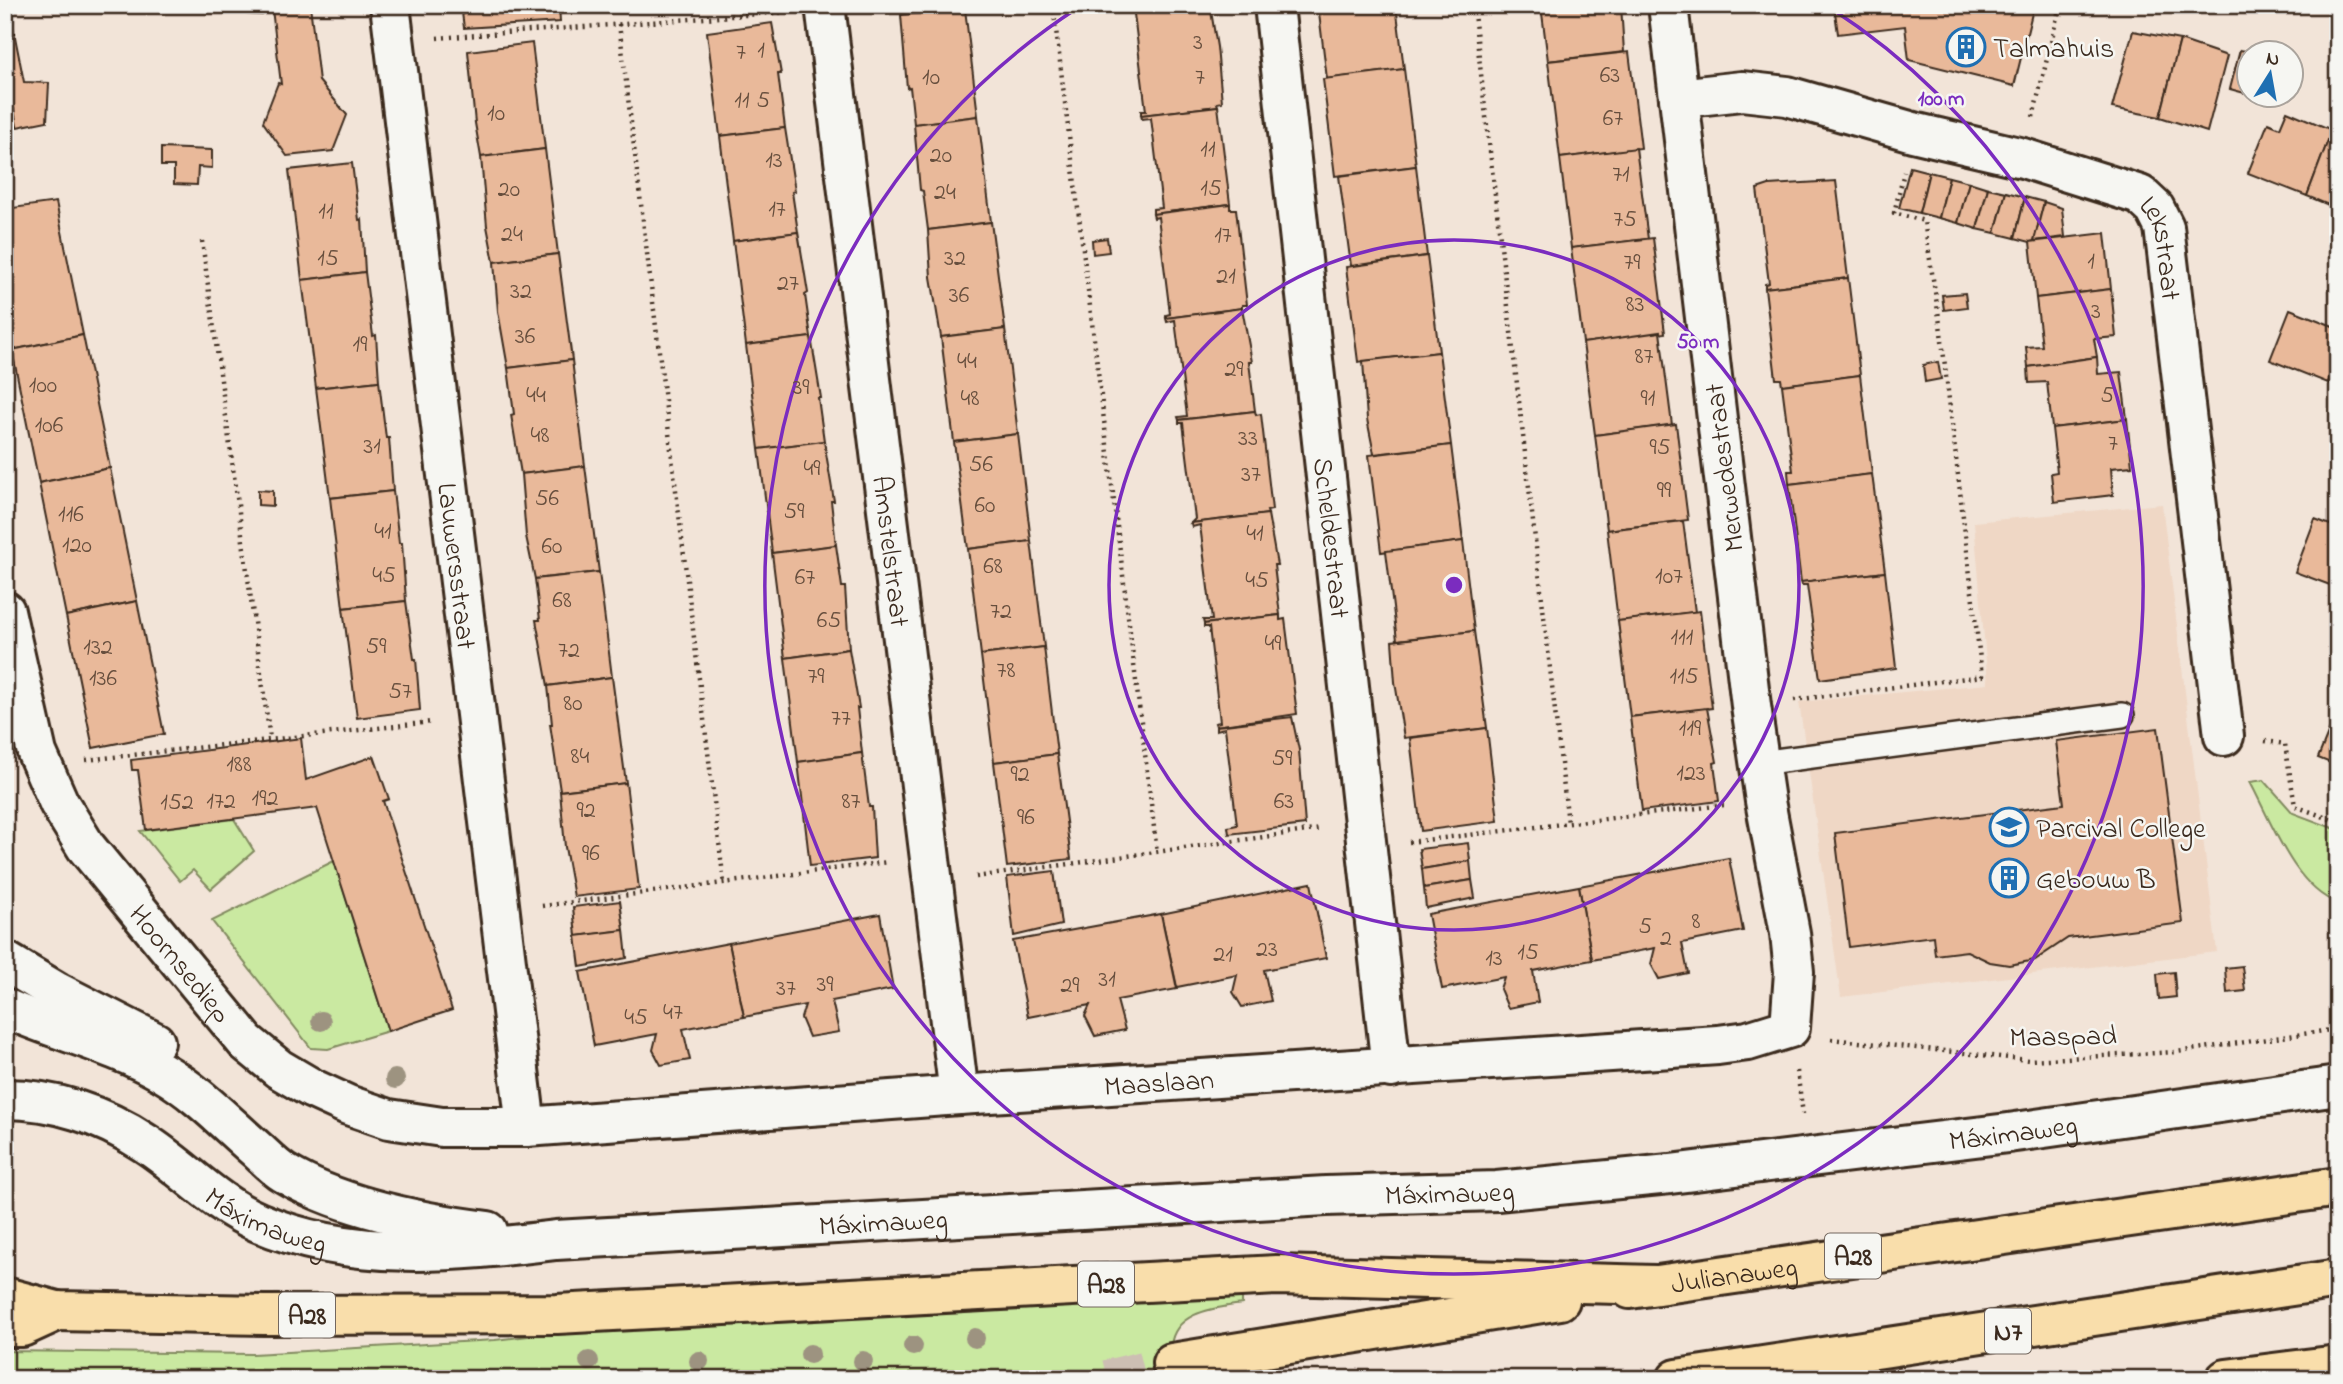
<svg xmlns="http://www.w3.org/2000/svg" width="2343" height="1384" font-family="'Indie Flower',sans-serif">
	<rect width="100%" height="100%" fill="#f2e4d8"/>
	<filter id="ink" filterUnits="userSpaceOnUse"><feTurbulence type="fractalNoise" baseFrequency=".0143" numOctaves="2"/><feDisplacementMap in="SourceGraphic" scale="14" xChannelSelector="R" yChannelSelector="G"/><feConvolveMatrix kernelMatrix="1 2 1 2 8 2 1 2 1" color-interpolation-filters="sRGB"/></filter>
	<g filter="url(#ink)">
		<path fill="#efd7c5" d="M2162,504l55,448 -376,45 -42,-295 189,-18 -14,-162z"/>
		<g fill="#cae9a1" stroke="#828a60" stroke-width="2">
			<path d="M2264,780l29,33 45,17v73c-43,-14 -68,-84 -88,-121z"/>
			<path d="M234,819l20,32 -43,38 -18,-19 -13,11 -40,-50z"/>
			<path d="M334,861l54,170 -60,18 -17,-1 -99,-127z"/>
			<path d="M1242,1292v12c-25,4 -68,7 -71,42 0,10 4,23 6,33h-1172v-28l248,3 242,-14 98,-12z"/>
		</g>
		<g fill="#e9b99a" stroke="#3b2a1e" stroke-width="2">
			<path d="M212,5h98l9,76 28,34 -14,36 -46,5 -24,-34 15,-39 3,1 -9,-75 -10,-2v8l-51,-3z"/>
			<path d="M461,5h98l1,17 -96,6z"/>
			<path d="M1128,5h82l7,42 5,55 -5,1 1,3 -77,9v-4h5l-13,-105z"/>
			<path d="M1318,5h78l8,64 -77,10z"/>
			<path d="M1541,5h80l3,47 -76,9z"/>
			<path d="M1834,5h200l-20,81 -105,-26 -4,-34 -67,8z"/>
			<path d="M965,9l13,107 -64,8 -4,-37 -3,1 -6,-73z"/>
			<path d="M11,17l13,65 25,1 -2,38 -30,6 -3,-18 -9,1v-92z"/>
			<path d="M772,23l9,51h-3l7,54 -65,8 -13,-104z"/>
			<path d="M2133,31l47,9 -20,77 -48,-9z"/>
			<path d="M2180,40l47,16 -20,76 -47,-15z"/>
			<path d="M532,43l13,106 -64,8 -6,-34 -7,-72z"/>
			<path d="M2240,50l11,2 -3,42 -18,-5z"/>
			<path d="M1629,52l12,96 -81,10 -12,-97z"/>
			<path d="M1404,69l12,97 -81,10 -12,-97z"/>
			<path d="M1218,106l12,98 -77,10v-5l9,-1 -11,-90 -9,1 -1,-4z"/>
			<path d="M2287,111l45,19 -25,66 -59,-23 20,-50 12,5z"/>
			<path d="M978,116l13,106 -63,8 -5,-39 -3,-1 -6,-66z"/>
			<path d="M785,128l10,63 -3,1 6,40 -65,9 -13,-105z"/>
			<path d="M2332,130l6,2v77l-31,-13z"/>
			<path d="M161,148l51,2v18l-14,-1 -1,18 -23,-1v-18h-13z"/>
			<path d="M1636,148l12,91 -77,9 -11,-90z"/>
			<path d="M545,149l13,105 -64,8 -7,-36 -6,-69z"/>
			<path d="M352,163l7,57 3,-1 3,53 -63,8 -13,-110z"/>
			<path d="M1416,166l11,90 -76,10 -12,-90z"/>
			<path d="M1910,167l19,5 -10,41 -20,-5z"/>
			<path d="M1929,172l20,5 -10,41 -20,-5z"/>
			<path d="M1949,177l20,5 -11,41 -19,-5z"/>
			<path d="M1836,181l12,97 -83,10v-4l4,-1 -12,-94 12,-4z"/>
			<path d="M1969,182l19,6 -11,41 -19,-6z"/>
			<path d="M1988,188l18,4 -11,41 -18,-4z"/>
			<path d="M2006,192l19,5 -10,41 -20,-5z"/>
			<path d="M2025,197l19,5 -10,39 -4,1 -15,-4z"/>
			<path d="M56,202l27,133 -71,15 -7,-32v-109z"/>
			<path d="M2044,202l18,6 3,29 -31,4z"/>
			<path d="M1230,204v5h6l11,96h-5v3l-76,10v-3l4,-1 -12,-97 -4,1 -1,-4z"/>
			<path d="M991,222l14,107 -64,8 -10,-60 -3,-47z"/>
			<path d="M798,232l10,61 -3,2 6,42 -65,8 -13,-104z"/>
			<path d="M2105,233l6,56 -75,9 -6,-56z"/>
			<path d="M1107,238l2,14 -16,2 -1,-14z"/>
			<path d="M1653,238l12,95 -82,10 -12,-95z"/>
			<path d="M558,254l14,106 -64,8 -10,-57 -4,-49z"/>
			<path d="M1427,256l12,96 -81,10 -12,-95z"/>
			<path d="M365,272l8,64 3,-1 3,46 -63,7 -14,-108z"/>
			<path d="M1848,278l12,97 -78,10 -1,-6h-5l-11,-91z"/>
			<path d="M2111,289l5,48 -22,2 3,18 -69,10 -2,-20 16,-1 -6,-48z"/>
			<path d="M1965,293l2,14 -23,3 -2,-15z"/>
			<path d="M1242,308l10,54h-3l6,49 -76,9 -1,-3 9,-1 -12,-96 -8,2 -1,-4z"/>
			<path d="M2290,309l48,19v27l-10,28 -58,-23z"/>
			<path d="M1005,329l13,105 -64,8 -13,-105z"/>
			<path d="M1660,332l12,93 -77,10 -12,-92z"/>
			<path d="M83,335l27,133 -71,15 -27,-133z"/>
			<path d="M811,337l10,61h-3l6,43 -65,8 -13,-104z"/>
			<path d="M1439,352l12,93 -77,9 -7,-35 -4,-58z"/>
			<path d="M2338,355v32l-10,-4z"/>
			<path d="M2097,357l1,17 23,-2 6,47 -75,9 -5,-46 -18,1 -1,-16z"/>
			<path d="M572,360l13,106 -64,8 -10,-59 3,-1 -6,-46z"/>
			<path d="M1938,362l3,17 -16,3 -2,-17z"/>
			<path d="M1860,375l12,99 -83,10 -1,-13h5l-11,-86z"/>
			<path d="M379,381l7,57h3l4,53 -63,7 -14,-110z"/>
			<path d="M1255,411l1,4 5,-1 11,96 -5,1 1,3 -77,9 4,-4 -12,-96h-4v-3z"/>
			<path d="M2127,419l5,47 -21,2 2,27 -59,7 -3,-29 6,-1 -5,-44z"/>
			<path d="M1676,424l12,96 -81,10 -12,-95z"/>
			<path d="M1018,434l13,107 -63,8 -14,-107z"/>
			<path d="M824,441l10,60h-3l5,44 -64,8 -13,-104z"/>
			<path d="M1451,445l12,96 -82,11 -12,-97z"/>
			<path d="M585,466l14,106 -64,7 -9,-43 -5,-62z"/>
			<path d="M110,468l27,133 -71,15 -27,-133z"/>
			<path d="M1872,474l13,98 -84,10 -12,-98z"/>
			<path d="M258,490l15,1v15l-15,-1z"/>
			<path d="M393,491l6,52h3l4,58 -63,7 -13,-110z"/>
			<path d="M1268,514l9,51h-3l6,50 -76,9 -1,-4h9l-12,-95 -8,2 -1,-4z"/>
			<path d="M2315,519l23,9v60l-43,-16z"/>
			<path d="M1683,521l12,91 -77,9 -11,-91z"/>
			<path d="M1031,541l13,106 -63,8 -13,-106z"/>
			<path d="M1463,541l11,90 -77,9 -11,-89z"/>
			<path d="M836,545l6,42h3l4,62 -64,9 -13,-105z"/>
			<path d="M599,572l13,105 -64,9 -12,-66h4l-5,-41z"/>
			<path d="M1885,572l11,96 -76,11 -13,-94h-5l-1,-3z"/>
			<path d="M137,601l27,133 -71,14 -27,-132z"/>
			<path d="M406,601l8,58h2l4,51 -63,8 -14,-110z"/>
			<path d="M1700,611l12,97 -82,9 -12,-96z"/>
			<path d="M1280,615v5l5,-1 12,95 -81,12 -1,-3 5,-1 -11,-95h-5v-3z"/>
			<path d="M1474,631l13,97 -83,10 -9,-56 -3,-41z"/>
			<path d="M1044,647l13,107 -63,8 -13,-107z"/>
			<path d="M849,649l10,59h-2l5,45 -64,9 -13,-104z"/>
			<path d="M612,677l14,106 -66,8 -10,-67h2l-4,-38z"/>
			<path d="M1707,708l10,54 -3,1 5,38 -77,10 -12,-94z"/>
			<path d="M2338,709v57l-20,-8z"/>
			<path d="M1292,717l7,33 6,75 -76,9 -1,-7 9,-2 -12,-97 -9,2v-4z"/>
			<path d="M1487,728l11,93 -77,10 -11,-93z"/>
			<path d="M2158,728l25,195 -115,15 -33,22 -26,5 -19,-3 -23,-11 -32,4 -2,-19 -84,11 -14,-114 229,-29 -8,-63z"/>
			<path d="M301,738l5,42 68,-24 15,43 -6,2 69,209 -64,21 -71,-223 -171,22 -8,-60h-6l-1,-10z"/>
			<path d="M862,753l7,54h3l3,51 -65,8 -12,-104z"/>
			<path d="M1057,754l14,105 -64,8 -13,-105z"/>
			<path d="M626,783l13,106 -65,8 -9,-50 -5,-56z"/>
			<path d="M1468,843l2,18 -48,8 -3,-20z"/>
			<path d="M1729,858l14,73 -61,12 6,30 -29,6 -8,-15 4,-16 -63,12 -13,-74z"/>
			<path d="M1470,861l2,19 -48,8 -2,-19z"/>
			<path d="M1054,871l7,54 -47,11 -7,-59z"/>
			<path d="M1472,880l3,18 -49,10 -2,-20z"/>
			<path d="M1311,883l15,75 -62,12 7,31 -29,6 -9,-15 4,-17 -60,12 -16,-73z"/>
			<path d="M1579,886l13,74 -59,11 5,31 -30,6 -8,-19 4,-12 -62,12 -14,-75z"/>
			<path d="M620,901l4,29 -48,6 -3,-29z"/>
			<path d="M880,914l13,75 -61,12 7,31 -30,5 -8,-19 4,-13 -61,12 -15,-74z"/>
			<path d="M1161,914l16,75 -60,11 8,30 -30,6 -10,-20 5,-11 -62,12 -15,-76z"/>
			<path d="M624,930l3,28 -47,9 -4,-31z"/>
			<path d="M729,943l15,74 -61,12 7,31 -29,5 -8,-15 4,-16 -63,12 -14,-74z"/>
			<path d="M2242,966l3,25 -18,2 -2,-25z"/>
			<path d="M2174,972l2,25 -17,2 -2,-25z"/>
		</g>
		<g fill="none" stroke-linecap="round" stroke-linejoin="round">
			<path stroke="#cdbfb3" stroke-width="38" stroke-dasharray="38 19" stroke-linecap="butt" d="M1107,1379l65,-16"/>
			<defs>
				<path id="lane" d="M1760,763l362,-48"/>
				<g id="street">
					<path id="s1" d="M390,5l136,1122"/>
					<path id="s2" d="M825,5l134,1090"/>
					<path id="s3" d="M1274,5l117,1063"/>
					<path id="s4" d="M1679,98l63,-7 45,5 126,36 110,26 117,37 15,14 9,18 60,509"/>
					<path id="s5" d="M5,611l32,142 22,50 27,44 160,195 33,27 34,20 35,16 41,14 53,8h84l433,-32 759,-50 30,-4 42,-13 4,-56 -4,-39 -25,-132 -14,-95 -83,-701"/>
				</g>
				<g id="secondary">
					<path d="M5,961l52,31 98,50"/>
					<path d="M5,1008c54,24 106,35 157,64 36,21 63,50 94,77 9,8 18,18 28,24 56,34 140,50 204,58"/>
					<path id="s6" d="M5,1099c49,0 98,16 140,44 39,25 69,60 113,79 95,41 198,30 298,18l770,-44 171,-5 173,-17 338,-41 330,-47"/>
				</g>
				<g id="highway">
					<path id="s7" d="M1630,1289l708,-102"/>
					<path d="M5,1297l52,14 208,4 292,-1 720,-39 378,10"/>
					<path d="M5,1327h17l35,-16"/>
					<path d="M1172,1363l388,-63"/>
					<path d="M1677,1379l661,-100"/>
					<path d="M2226,1379l112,-14"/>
				</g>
			</defs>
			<use href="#lane" stroke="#3b2a1e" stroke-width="28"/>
			<use href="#street" stroke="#3b2a1e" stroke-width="44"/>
			<use href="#secondary" stroke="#3b2a1e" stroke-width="44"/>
			<use href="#highway" stroke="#3b2a1e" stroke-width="44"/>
			<g stroke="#3b2a1e" stroke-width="4.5" stroke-dasharray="2 5" stroke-linecap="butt">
				<path d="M1053,5l104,847"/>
				<path d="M1473,5l95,818"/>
				<path d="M619,24l105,859"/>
				<path d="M437,38l348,-26"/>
				<path d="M2033,117l27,-112"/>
				<path d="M202,241l68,498"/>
				<path d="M1794,700l188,-24 -42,-352 -16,-103 -30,-8 10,-41"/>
				<path d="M2265,741l20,3 10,62 43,16"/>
				<path d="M86,760l346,-38"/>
				<path d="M1409,842l315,-37"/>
				<path d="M976,877l345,-48"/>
				<path d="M542,906l346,-44"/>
				<path d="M1831,1039l198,21 147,-8 162,-23"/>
				<path d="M1797,1071l6,43"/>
			</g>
			<use href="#lane" stroke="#f6f6f2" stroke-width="23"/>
			<use href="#street" stroke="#f6f6f2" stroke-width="38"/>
			<use href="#secondary" stroke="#f6f6f2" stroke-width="38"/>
			<use href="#highway" stroke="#f9deab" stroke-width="38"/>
		</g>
		<g fill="#9d9380">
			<circle cx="321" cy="1021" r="10"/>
			<circle cx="395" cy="1079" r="10"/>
			<circle cx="975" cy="1338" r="10"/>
			<circle cx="913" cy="1346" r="10"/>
			<circle cx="810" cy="1354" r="10"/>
			<circle cx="589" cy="1361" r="10"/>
			<circle cx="699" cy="1361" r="10"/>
			<circle cx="863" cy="1361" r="10"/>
		</g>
	</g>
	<g fill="none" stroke="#7b2cbf" stroke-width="3.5">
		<circle cx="1454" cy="585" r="345"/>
		<path d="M1829 7A689 689 0 1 1 1079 7"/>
	</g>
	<defs>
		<symbol id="building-ring" viewBox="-11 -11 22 22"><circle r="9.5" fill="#f6f6f2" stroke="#1f6fb2" stroke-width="1.5"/><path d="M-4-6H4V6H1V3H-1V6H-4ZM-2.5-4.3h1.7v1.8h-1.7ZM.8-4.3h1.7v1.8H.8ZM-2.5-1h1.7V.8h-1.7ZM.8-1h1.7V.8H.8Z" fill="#1f6fb2"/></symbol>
		<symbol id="school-ring" viewBox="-11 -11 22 22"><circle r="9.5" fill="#f6f6f2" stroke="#1f6fb2" stroke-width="1.5"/><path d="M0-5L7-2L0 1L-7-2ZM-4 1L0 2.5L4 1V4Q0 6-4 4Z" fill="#1f6fb2"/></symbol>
	</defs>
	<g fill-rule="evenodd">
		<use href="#building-ring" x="1944" y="25" width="44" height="44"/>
		<use href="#school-ring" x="1987" y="805" width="44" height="44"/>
		<use href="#building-ring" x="1987" y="856" width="44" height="44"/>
	</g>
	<g text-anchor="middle" stroke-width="5" stroke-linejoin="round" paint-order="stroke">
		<g font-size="24" fill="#664e3d">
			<text x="1198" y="49">3</text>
			<text x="761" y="57">1</text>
			<text x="741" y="59">7</text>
			<text x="1610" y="82">63</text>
			<text x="931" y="84">10</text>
			<text x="1200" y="84">7</text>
			<text x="742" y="107">11</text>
			<text x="763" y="107">5</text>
			<text x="496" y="120">10</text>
			<text x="1613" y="125">67</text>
			<text x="1208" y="156">11</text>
			<text x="941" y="162">20</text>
			<text x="774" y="167">13</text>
			<text x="1621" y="181">71</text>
			<text x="1211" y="195">15</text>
			<text x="509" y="196">20</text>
			<text x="945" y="199">24</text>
			<text x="777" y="216">17</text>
			<text x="326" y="218">11</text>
			<text x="1625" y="226">75</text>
			<text x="512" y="241">24</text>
			<text x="1223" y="242">17</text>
			<text x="328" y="265">15</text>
			<text x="955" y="265">32</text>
			<text x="2091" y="268">1</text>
			<text x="1632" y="269">79</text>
			<text x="1226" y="283">21</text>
			<text x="788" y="290">27</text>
			<text x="521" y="298">32</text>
			<text x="959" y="302">36</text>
			<text x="1635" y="311">83</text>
			<text x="2096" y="318">3</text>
			<text x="525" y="343">36</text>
			<text x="360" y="351">19</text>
			<text x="1644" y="363">87</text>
			<text x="967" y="368">44</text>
			<text x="1234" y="376">29</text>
			<text x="43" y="392">100</text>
			<text x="801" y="394">39</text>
			<text x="536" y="402">44</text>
			<text x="2107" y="402">5</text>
			<text x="970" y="405">48</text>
			<text x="1648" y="405">91</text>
			<text x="49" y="432">106</text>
			<text x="540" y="442">48</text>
			<text x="1248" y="445">33</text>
			<text x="2113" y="450">7</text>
			<text x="372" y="453">31</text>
			<text x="1660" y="454">95</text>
			<text x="981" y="471">56</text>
			<text x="812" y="475">49</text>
			<text x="1251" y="481">37</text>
			<text x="1664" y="497">99</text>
			<text x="547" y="505">56</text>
			<text x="985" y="512">60</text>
			<text x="794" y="518">59</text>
			<text x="71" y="521">116</text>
			<text x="383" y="538">41</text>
			<text x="1255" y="540">41</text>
			<text x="77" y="552">120</text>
			<text x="552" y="553">60</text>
			<text x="993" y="573">68</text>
			<text x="384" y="582">45</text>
			<text x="1669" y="583">107</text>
			<text x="805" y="584">67</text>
			<text x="1257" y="587">45</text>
			<text x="562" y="607">68</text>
			<text x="1001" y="618">72</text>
			<text x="829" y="627">65</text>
			<text x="1682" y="644">111</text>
			<text x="1273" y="650">49</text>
			<text x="376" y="653">59</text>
			<text x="98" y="654">132</text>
			<text x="569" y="657">72</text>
			<text x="1006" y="677">78</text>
			<text x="816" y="683">79</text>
			<text x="1684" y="683">115</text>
			<text x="103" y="685">136</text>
			<text x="400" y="698">57</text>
			<text x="573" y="710">80</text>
			<text x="841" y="725">77</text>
			<text x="1690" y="735">119</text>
			<text x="580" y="763">84</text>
			<text x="1282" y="765">59</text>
			<text x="239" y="771">188</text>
			<text x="1691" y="780">123</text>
			<text x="1020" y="781">92</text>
			<text x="265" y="805">192</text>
			<text x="221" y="808">172</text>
			<text x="851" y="808">87</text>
			<text x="1284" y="808">63</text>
			<text x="177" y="809">152</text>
			<text x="586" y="817">92</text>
			<text x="1026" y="824">96</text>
			<text x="591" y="860">96</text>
			<text x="1696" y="928">8</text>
			<text x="1645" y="933">5</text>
			<text x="1666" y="945">2</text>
			<text x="1267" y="956">23</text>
			<text x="1528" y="959">15</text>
			<text x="1223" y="961">21</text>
			<text x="1494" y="965">13</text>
			<text x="1107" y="986">31</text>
			<text x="825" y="991">39</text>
			<text x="1070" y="992">29</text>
			<text x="786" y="995">37</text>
			<text x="673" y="1019">47</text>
			<text x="636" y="1024">45</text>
		</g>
		<g fill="#f6f6f2" stroke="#73675e" stroke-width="2">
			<rect x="1825" y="1233.5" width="56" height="45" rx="5"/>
			<rect x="1078" y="1261.5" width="56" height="45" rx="5"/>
			<rect x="279" y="1292.5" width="56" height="45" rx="5"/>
			<rect x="1985" y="1308.5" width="46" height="45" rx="5"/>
		</g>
		<g font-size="26" font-weight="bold" fill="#3b2a1e">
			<text x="1853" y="1265">A28</text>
			<text x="1106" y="1293">A28</text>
			<text x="307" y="1324">A28</text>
			<text x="2008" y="1340">N7</text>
		</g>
		<g font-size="28" fill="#3b2a1e" stroke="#f6f6f2" text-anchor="start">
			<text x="1993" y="57">Talmahuis</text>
			<text x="2036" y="837">Parcival College</text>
			<text x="2036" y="888">Gebouw B</text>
		</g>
		<g font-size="28" fill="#3b2a1e" stroke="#f6f6f2">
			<text dy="10" stroke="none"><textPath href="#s4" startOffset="536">Lekstraat</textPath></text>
			<text transform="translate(1723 468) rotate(-97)" y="10">Merwedestraat</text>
			<text dy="10" stroke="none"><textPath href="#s3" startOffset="536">Scheldestraat</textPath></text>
			<text dy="10" stroke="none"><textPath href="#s2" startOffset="550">Amstelstraat</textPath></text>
			<text dy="10" stroke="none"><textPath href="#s1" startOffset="565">Lauwersstraat</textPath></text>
			<text dy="10" stroke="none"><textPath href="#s5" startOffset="402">Hoornsediep</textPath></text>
			<text transform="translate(2063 1035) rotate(-1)" y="10">Maaspad</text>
			<text dy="10" stroke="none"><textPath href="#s5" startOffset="1440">Maaslaan</textPath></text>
			<text dy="10" stroke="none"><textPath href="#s6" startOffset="2051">Máximaweg</textPath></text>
			<text dy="10" stroke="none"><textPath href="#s6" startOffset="1484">Máximaweg</textPath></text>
			<text dy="10" stroke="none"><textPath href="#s6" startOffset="294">Máximaweg</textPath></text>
			<text dy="10" stroke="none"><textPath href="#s6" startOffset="917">Máximaweg</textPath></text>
			<text dy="10" stroke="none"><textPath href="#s7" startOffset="105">Julianaweg</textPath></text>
		</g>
	</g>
	<circle cx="1454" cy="585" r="10" fill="#7b2cbf" stroke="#f6f6f2" stroke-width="3.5"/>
	<g font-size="21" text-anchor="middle" font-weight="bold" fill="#7b2cbf" stroke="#f6f6f2" stroke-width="5" stroke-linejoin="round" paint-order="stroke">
		<text x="1941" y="105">100 m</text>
		<text x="1698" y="348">50 m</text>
	</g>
	<rect width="2343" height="1384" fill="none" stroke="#f6f6f2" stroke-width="28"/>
	<rect x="14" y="14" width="2315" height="1356" fill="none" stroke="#3b2a1e" stroke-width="2.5" filter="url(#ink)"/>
	<g transform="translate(2270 74) rotate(11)"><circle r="33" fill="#f6f6f2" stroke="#aba49d" stroke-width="2"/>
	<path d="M0-5L12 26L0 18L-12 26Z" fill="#1f6fb2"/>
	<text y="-10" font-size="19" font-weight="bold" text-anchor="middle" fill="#3b2a1e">N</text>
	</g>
</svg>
